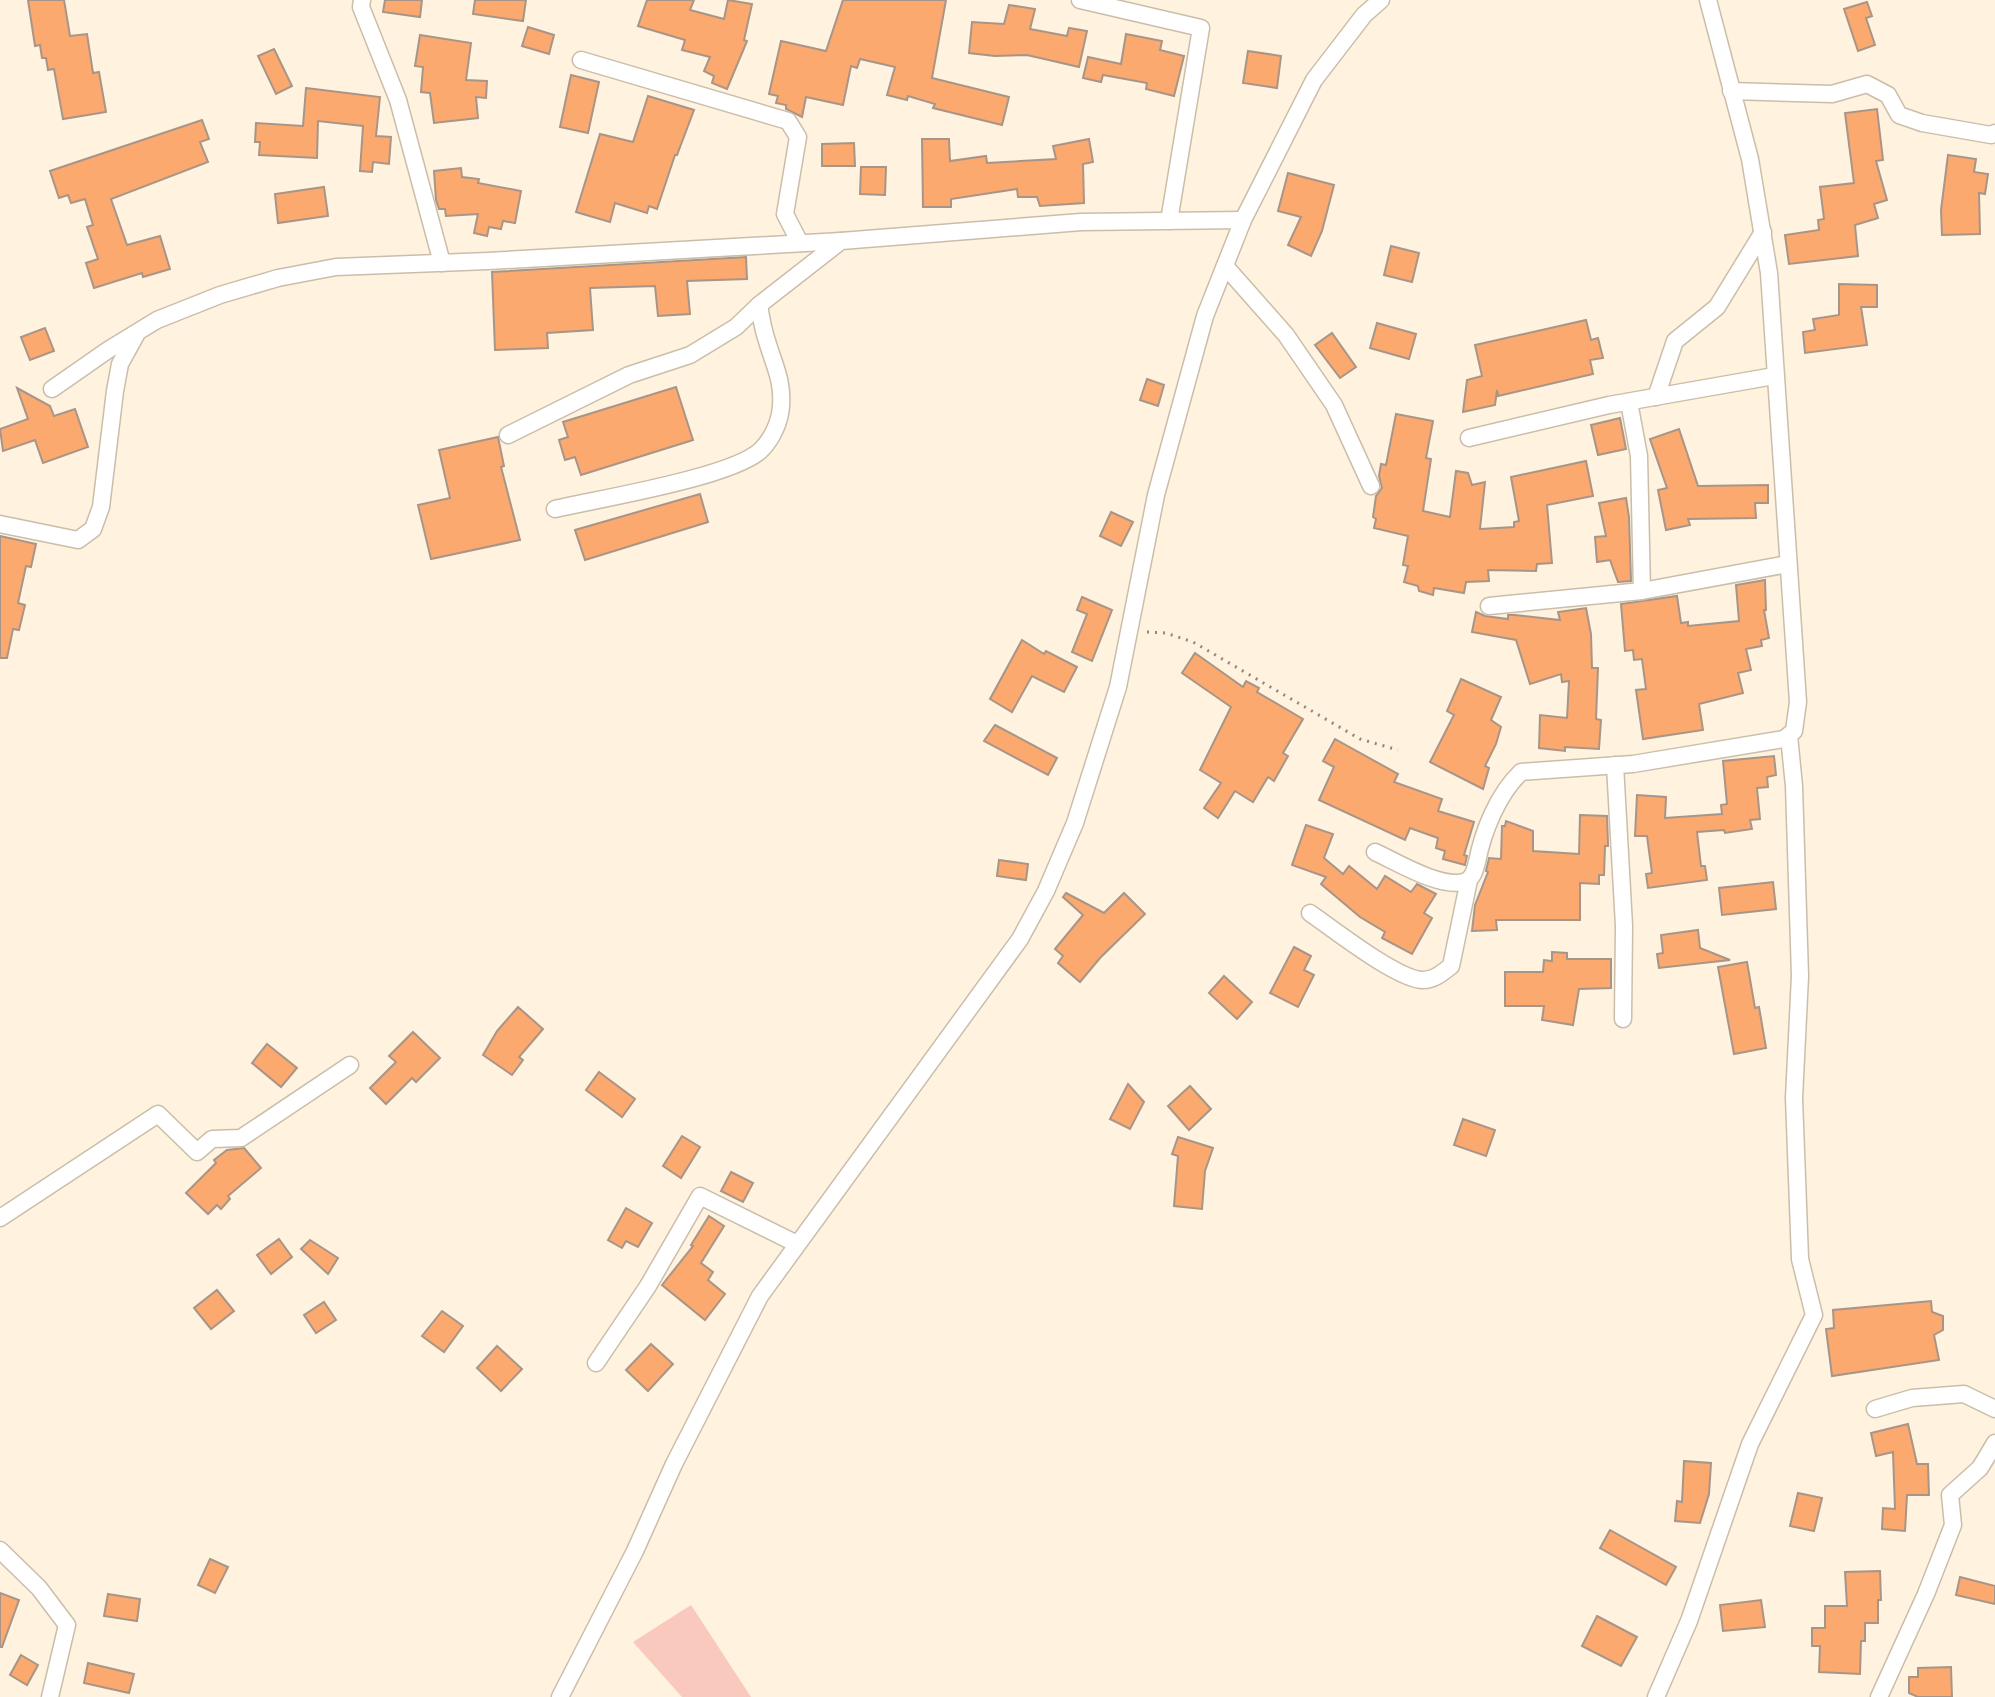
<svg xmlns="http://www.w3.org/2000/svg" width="1995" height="1697" font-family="'Fira Sans Condensed',sans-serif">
	<rect width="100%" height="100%" fill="#fff2de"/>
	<path fill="#fac9be" d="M691,1605l60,92h-69l-49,-55z"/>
	<g fill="#fba96e" stroke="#a99588" stroke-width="2">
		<path d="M28,0h36l6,36 17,-2 6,39 6,-1 7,40 -43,7 -9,-50 -6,1 -2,-12h-4l-2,-13 -5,1z"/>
		<path d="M385,0h37l-2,17 -37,-5z"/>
		<path d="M475,0h51l-3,21 -50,-7z"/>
		<path d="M647,0h47l-4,10 34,9 4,-19 24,4 -8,36 3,1 -20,48 -15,-6 2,-7 -10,-5 6,-14 -28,-7 3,-10 -47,-14z"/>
		<path d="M843,0h103l-14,78 77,19 -7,28 -69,-17 2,-4 -27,-8 -1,4 -20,-5 8,-28 -35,-8 -3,9 -6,-2 -8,39 -37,-8 -4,20 -16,-8v-4l-10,-2 2,-7 -9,-2 12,-53 45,10z"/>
		<path d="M1867,2l5,14 -6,2 9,27 -17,6 -14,-42z"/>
		<path d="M1009,5l26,4 -5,20 37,7 2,-8 18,3 -8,36 -52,-12 -32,1 -26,-3 3,-31 32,2z"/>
		<path d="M528,27l26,8 -5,19 -27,-8z"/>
		<path d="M1126,34l36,7 -2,9 24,6 -10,40 -28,-7 1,-6 -44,-8 -2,7 -18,-4 5,-21 33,7z"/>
		<path d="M420,35l51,8 -5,37 21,1 -1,17 -10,-1 2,21 -44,5 -4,-30 -9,-1 2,-25 -8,-1z"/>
		<path d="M274,49l18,37 -16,8 -18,-38z"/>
		<path d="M1248,51l33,5 -4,32 -34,-5z"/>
		<path d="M571,75l28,7 -11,51 -28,-6z"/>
		<path d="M306,88l74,9 -4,39 15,1 -2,27 -16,-2 -1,10 -12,-1 3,-45 -45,-5 -1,37 -58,-3 1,-13h-5l1,-19 47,3z"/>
		<path d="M648,96l46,14 -17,45h-2l-18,54 -8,-3 -2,7 -32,-10 -5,19 -34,-10 24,-78 33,8z"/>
		<path d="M1877,109l6,51 -7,1 11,39 -13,4 4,14 -23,7 3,31 -69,8 -4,-29 34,-5 -1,-10 6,-1 -4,-32 34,-4 -9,-70z"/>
		<path d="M202,120l7,19 -9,3 8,20 -97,37 16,46 33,-9 10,33 -27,8 -1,-4 -48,15 -8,-25 12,-4 -11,-32 6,-2 -8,-26 -14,4 -3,-8 -9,3 -9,-27z"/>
		<path d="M922,139h27l1,22 36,-5 1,7 69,-4 -3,-13 36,-7 4,23 -10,2 1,39 -44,3 -3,-9h-19l-1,-8 -66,10v8h-28z"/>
		<path d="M854,143l1,23h-33v-22z"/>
		<path d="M1948,155l28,4 -2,13 14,2 -3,20 -6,-1 1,41 -38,1 -1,-25z"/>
		<path d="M861,167h25l-1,28 -25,-1z"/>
		<path d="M461,168l1,9 17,2 -1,4 43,8 -6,32 -12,-2 -2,8 -12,-2 -2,9 -13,-3 4,-19 -32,2 -1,-7h-6l-3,-9 -2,-29z"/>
		<path d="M1288,173l46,12 -12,46 -11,25 -23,-11 13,-28 -23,-6z"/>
		<path d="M324,187l4,29 -50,7 -3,-29z"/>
		<path d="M1391,246l28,7 -7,29 -28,-7z"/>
		<path d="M746,257l1,22 -60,2 3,33 -32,2 -3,-30 -65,2 3,42 -46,3 1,15 -53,2 -3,-78z"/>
		<path d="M1839,284l38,1v22h-16l6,38 -62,8 -2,-21 12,-2 -2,-11 26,-4z"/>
		<path d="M1586,320l5,20 7,-2 5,20 -13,2 3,14 -95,22 -1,-6 -2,15 -32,7 4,-32 15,-4 -7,-31z"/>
		<path d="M1377,323l39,11 -7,25 -39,-11z"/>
		<path d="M45,328l9,23 -24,9 -9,-23z"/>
		<path d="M1332,333l24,34 -16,11 -25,-33z"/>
		<path d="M1147,379l17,6 -6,21 -18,-6z"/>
		<path d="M676,387l17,53 -112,35 -6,-18 -10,3 -6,-20 9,-3 -5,-15z"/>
		<path d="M17,388l33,18 4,10 21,-7 13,38 -45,16 -8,-23 -32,11 -3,-22 28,-10z"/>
		<path d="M1396,414l37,7 -7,37 5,1 -8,52 27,6 6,-46 12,2 4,12 13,-3 -5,47 34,-2v-5l5,-1 -8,-44 75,-16 7,35 -46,9 5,58 -15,1 -1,7 -48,-1 1,11 -23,1 -2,11 -30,-5 -1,7 -14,-4 -1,-5 -14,-4 4,-16 -5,-1 5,-29 -34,-8 2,-9 -3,-2 3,-21 6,-8 -3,-12 2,-12 5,1z"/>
		<path d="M1620,418l6,31 -28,6 -7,-30z"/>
		<path d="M1679,429l19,57 70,-1v18h-13l1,15 -68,1 2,6 -24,5 -8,-40 9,-2 -17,-49z"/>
		<path d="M498,437l6,29 -3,1 19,73 -89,19 -13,-54 32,-7 -11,-48z"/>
		<path d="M700,494l8,28 -123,38 -10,-30z"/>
		<path d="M1626,498l3,19 2,64 -13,1 -8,-22 -13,2 -2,-25 11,-1 -7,-33z"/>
		<path d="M1111,512l22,10 -12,24 -21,-10z"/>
		<path d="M0,536l36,8 -5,23 -5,-1 -8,37 7,2 -6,25 -6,-1 -6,29h-7z"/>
		<path d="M1765,580l1,30h-2l5,28 -8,2 1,6 -16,3 5,21 -13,3 5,20 -44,11 4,26 -60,9 -7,-49 10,-1 -4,-30 -8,1 -1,-10 -8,1 -4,-47 56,-8 4,27 7,-1v4l51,-5 -3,-36z"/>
		<path d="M1082,597l30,13 -20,51 -20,-9 15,-38 -10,-4z"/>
		<path d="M1586,608l5,26 1,34h6l-2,51 5,1 -2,29 -34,-2v4l-26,-3 1,-33 27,3 2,-37 -7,1 -1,-8 -31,10 -14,-44 -44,-8 4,-20 9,4 23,3v-4h7l45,5 -2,-8z"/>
		<path d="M1022,640l22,14 2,-3 31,16 -13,25 -32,-16 -20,36 -22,-13z"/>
		<path d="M1195,653l48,34 3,-6 13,7 -2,4 46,27 -20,34 5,3 -14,25 -6,-4 -15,25 -18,-11 -17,27 -14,-10 17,-25 -21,-13 31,-63 -49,-34z"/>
		<path d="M1461,679l40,18 -10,23 10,7 -5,17 -11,22 4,2 -6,21 -53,-27 24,-47 -7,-4z"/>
		<path d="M995,725l62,33 -9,17 -64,-34z"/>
		<path d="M1335,739l63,35 -4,8 48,17 -4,12 36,11 -10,33 3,1 -2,9 -22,-6 2,-8 -9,-3 2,-10 -28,-10 -5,12 -86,-40 15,-33 -11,-6z"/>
		<path d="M1774,756l2,19 -9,2 1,10 -11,1 3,31 -10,1 2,9 -27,4 -1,-3 -27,2 4,34h4l2,14 -59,8 -2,-14 6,-1 -5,-37h-12l2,-41 29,2 -1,21 57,-4 -1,-9 6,-1 -4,-43z"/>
		<path d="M1580,815l27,1 1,27v3h-3l-1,29h-5v9l-19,-1v37h-84l1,10 -25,1 3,-26 13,-33 -2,-1 3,-13 12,1 1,-33h3l1,-5 27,10v20l46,3z"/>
		<path d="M1306,825l27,9 -9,24 19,16 6,-8 28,23 8,-13 26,16 6,-8 19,10 -12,19 8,5 -20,36 -30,-16 3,-6 -25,-15 -39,-33 5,-7 -34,-12z"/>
		<path d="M999,860l29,4 -2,16 -29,-4z"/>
		<path d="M1773,882l3,27 -54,6 -3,-27z"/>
		<path d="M1066,893l38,20 20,-20 21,21 -45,44 -20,24 -22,-19 5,-7 -8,-7 28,-34 -20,-18z"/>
		<path d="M1698,930l2,18 30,12 -71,8 -2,-14 6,-1 -2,-18z"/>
		<path d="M1294,947l17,9 -7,14 10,5 -16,32 -28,-14z"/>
		<path d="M1552,952l15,1v6h44v29l-32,1 -6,36 -31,-5 2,-14h-39v-34h38l1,-12 8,1z"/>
		<path d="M1747,962l8,46 4,-1 7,41 -32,6 -16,-87z"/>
		<path d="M1224,976l28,26 -15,17 -28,-26z"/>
		<path d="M518,1007l25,22 -24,28 4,3 -11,15 -29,-20 14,-24z"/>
		<path d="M413,1032l27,26 -24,24 -4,-4 -26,26 -16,-16 26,-26 -7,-6z"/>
		<path d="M267,1044l30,24 -16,19 -29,-24z"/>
		<path d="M599,1072l36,27 -13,18 -36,-27z"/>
		<path d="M1128,1084l16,18 -14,27 -20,-10z"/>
		<path d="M1190,1086l21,23 -22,21 -21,-24z"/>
		<path d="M1463,1119l32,11 -9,26 -32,-11z"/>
		<path d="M682,1136l18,11 -19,31 -18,-12z"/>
		<path d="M1178,1137l35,11 -8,23 -3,38 -28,-3 4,-50 -6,-2z"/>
		<path d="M244,1148l17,20 -33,28 2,3 -9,10 -4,-4 -9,9 -22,-21 30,-30 -2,-3 13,-10z"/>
		<path d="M731,1172l22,11 -10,19 -22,-11z"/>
		<path d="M626,1208l26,15 -14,24 -12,-6 -4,7 -14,-8z"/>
		<path d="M709,1216l15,10 -23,37 12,9 -5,8 17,14 -20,26 -43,-35 31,-39 -2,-1z"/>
		<path d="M279,1239l13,18 -21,17 -14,-19z"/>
		<path d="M310,1240l28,18 -10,16 -27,-25z"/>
		<path d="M217,1290l17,21 -23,18 -17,-21z"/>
		<path d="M1931,1301l1,11 11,4v14l-9,5 5,25 -107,16 -6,-47 8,-1 -1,-18z"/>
		<path d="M324,1302l12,18 -20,13 -12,-18z"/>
		<path d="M442,1311l21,15 -19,26 -22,-16z"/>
		<path d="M651,1344l22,20 -25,27 -22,-21z"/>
		<path d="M497,1346l25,23 -21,22 -24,-23z"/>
		<path d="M1908,1424l9,40h11l1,31h-22l-2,36 -23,-2 1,-21 12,1 -2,-57 -17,4 -5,-23z"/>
		<path d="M1684,1461l27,2 -2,31 -9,29 -25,-2 2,-20 5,1z"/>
		<path d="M1798,1493l24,5 -8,33 -24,-5z"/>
		<path d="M1610,1530l66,37 -10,18 -66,-37z"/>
		<path d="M210,1559l18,8 -13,26 -17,-8z"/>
		<path d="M1880,1571l1,29h-3v23h-13v18h-4l-1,33 -41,-2 1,-26h-8v-18h13v-22h22l-2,-34z"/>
		<path d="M1960,1577l35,9v18l-39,-9z"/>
		<path d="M0,1593l19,7 -17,47h-2z"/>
		<path d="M108,1594l32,5 -3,22 -33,-5z"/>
		<path d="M1761,1600l4,27 -42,4 -3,-26z"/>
		<path d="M1597,1616l40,21 -16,29 -39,-20z"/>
		<path d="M21,1655l17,10 -11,20 -17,-10z"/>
		<path d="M88,1663l46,11 -5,19 -45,-10z"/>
		<path d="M1951,1667l1,30h-34l-9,-4v-16h9v-9z"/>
	</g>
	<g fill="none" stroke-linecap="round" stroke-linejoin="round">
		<defs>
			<g id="street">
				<path d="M362,0l-1,7 37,93 44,163"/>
				<path d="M1080,0l121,28 -32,193"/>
				<path d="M581,60l207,61 10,16 -13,77 15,29"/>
				<path d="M1731,91l101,3 35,-10 21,11 11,20 23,8 69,12 4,-2"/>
				<path d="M1225,266l61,69 48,70 37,81"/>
				<path d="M52,389l56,-39 49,-30 63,-25 58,-17 58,-11 152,-6 353,-20"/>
				<path d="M1656,397l19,-56 42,-34 46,-75"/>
				<path d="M1629,402l10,54 3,135"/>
				<path d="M508,435l121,-60 61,-20 46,-28 23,-22 82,-64 240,-19 162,-2"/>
				<path d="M1469,438l140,-33 165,-29"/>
				<path d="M555,509c43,-10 178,-32 206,-59 11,-11 19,-28 20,-44 2,-26 -7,-41 -14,-65 -4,-11 -6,-24 -8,-36"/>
				<path d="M0,524l78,16 15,-11 8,-22 14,-116 5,-27 16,-29"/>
				<path d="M1489,606l153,-15 146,-27"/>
				<path d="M1615,765l9,161 -1,93"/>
				<path d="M1375,852c22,10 64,36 89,30 9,-3 11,-12 13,-20 6,-31 21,-68 44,-90l112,-8 151,-25 10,-8 4,-29 -29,-429 -19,-114 -42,-159"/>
				<path d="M1310,913c23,16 88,67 113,67 11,0 19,-7 28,-14l18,-86"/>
				<path d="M0,1218l158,-104 39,38 15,-13 29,-1 109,-73"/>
				<path d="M596,1363l52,-77 52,-90 97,48"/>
				<path d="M1875,1409l37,-11 52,-4 31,15"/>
				<path d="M0,1550l39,38 28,37 -17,72"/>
				<path d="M560,1697l75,-146 39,-87 86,-168 260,-357 26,-48 29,-68 43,-136 38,-192 49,-179 38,-96 71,-140 50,-65 17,-15"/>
				<path d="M1656,1697l33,-76 61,-177 64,-129 -14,-56 -6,-161 6,-122 -6,-190 -5,-50"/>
				<path d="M1879,1697l47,-103 27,-69 -3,-30 30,-27 15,-25"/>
			</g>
		</defs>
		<use href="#street" stroke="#cabeaa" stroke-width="19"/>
		<path stroke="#91897c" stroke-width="3" stroke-dasharray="2 6" stroke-linecap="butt" d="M1147,632l19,1 27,9 167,97 38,11"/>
		<use href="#street" stroke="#fff" stroke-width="16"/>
	</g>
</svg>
